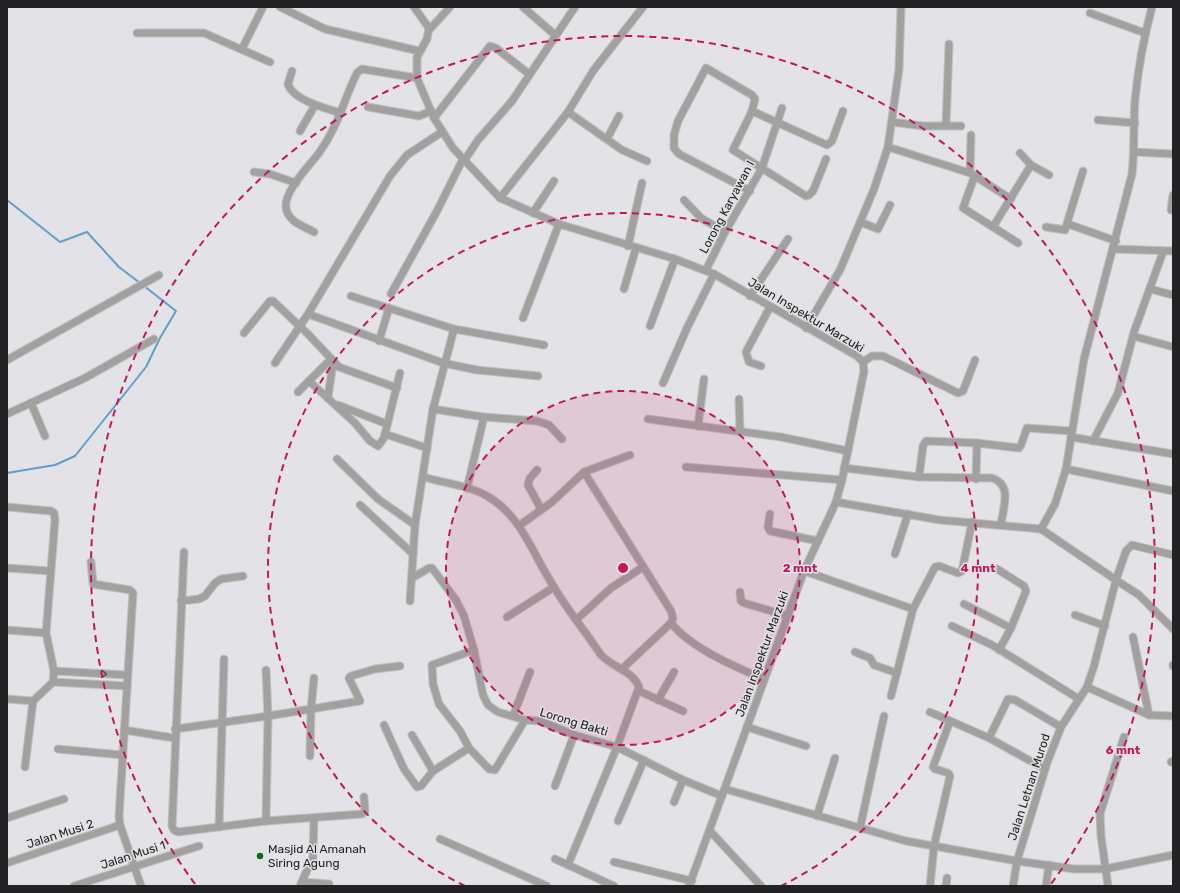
<svg xmlns="http://www.w3.org/2000/svg" width="1180" height="893" font-family="Rubik,sans-serif">
	<rect width="100%" height="100%" fill="#e3e2e6"/>
	<g fill="none" stroke-linecap="round" stroke-linejoin="round">
		<g stroke="#5ea0cc" stroke-width="2">
			<path d="M7,200l53,42 27,-10 32,35 21,16"/>
			<path d="M7,473l48,-8 20,-9 71,-89 14,-29 16,-27 -32,-25"/>
		</g>
		<defs>
			<g id="minor">
				<path d="M280,7l45,22 94,22"/>
				<path d="M414,7l15,21 -2,11 -10,18v21l17,40 19,30 47,50 59,26 116,35 39,15 143,82 6,6 1,9 -22,109 -6,22 -32,69 -115,315"/>
				<path d="M523,7l32,28"/>
				<path d="M1090,13l55,20"/>
				<path d="M429,30l21,-23"/>
				<path d="M137,33h67l66,29"/>
				<path d="M242,49l21,-42"/>
				<path d="M292,71l-4,13c4,16 40,25 53,29"/>
				<path d="M368,107l51,9 12,-5"/>
				<path d="M568,112l54,38 25,11"/>
				<path d="M434,118l56,-72 6,2 33,26"/>
				<path d="M1098,120l37,3"/>
				<path d="M892,122l31,4h38"/>
				<path d="M946,126l3,-82"/>
				<path d="M300,131l15,-26"/>
				<path d="M607,139l12,-23"/>
				<path d="M888,147l82,26 41,26"/>
				<path d="M1135,152l38,2"/>
				<path d="M1020,153l11,12 18,10"/>
				<path d="M826,159l-13,32 -4,4 -3,1 -73,-46 19,-39 75,34 5,-4 11,-30"/>
				<path d="M464,161l14,-21 34,-39 63,-94"/>
				<path d="M254,172l16,2 26,9"/>
				<path d="M970,173l1,-38"/>
				<path d="M975,175l-12,33 30,19"/>
				<path d="M750,191l-71,-37 -5,-6v-13l4,-14 28,-53 46,27 3,4 -3,12"/>
				<path d="M500,198l68,-86 25,-41 50,-64"/>
				<path d="M684,200l17,18 24,14"/>
				<path d="M1171,210l2,-15"/>
				<path d="M533,213l21,-32"/>
				<path d="M860,222l18,7 12,-24"/>
				<path d="M1068,224l48,17"/>
				<path d="M1046,227l19,3 18,-59"/>
				<path d="M314,232c-11,-6 -27,-11 -28,-25 -2,-16 24,-42 33,-54 20,-28 24,-52 38,-80l5,-4 55,9"/>
				<path d="M1018,243l-25,-16 38,-62"/>
				<path d="M628,246l14,-63"/>
				<path d="M1113,249l60,2"/>
				<path d="M706,270l19,-38 37,-64 20,-60"/>
				<path d="M624,289l12,-41"/>
				<path d="M1150,289l23,6"/>
				<path d="M391,294l46,-83 26,-52"/>
				<path d="M351,296l103,33 90,16"/>
				<path d="M750,296l38,-57"/>
				<path d="M308,314l135,49 34,7 61,6"/>
				<path d="M523,318l36,-94"/>
				<path d="M650,326l25,-67"/>
				<path d="M806,328l34,-58 34,-81 14,-42 11,-78 2,-62"/>
				<path d="M244,333l26,-32h3l35,33 31,33 58,21"/>
				<path d="M1133,336l40,11"/>
				<path d="M379,341l10,-33"/>
				<path d="M7,360l152,-85"/>
				<path d="M863,362l9,-6h11l75,37 5,-2 12,-31"/>
				<path d="M275,363l33,-49 82,-138 17,-21 35,-23"/>
				<path d="M761,366l-12,-4 -3,-10 24,-45"/>
				<path d="M309,381l46,42 15,18 8,5 6,-8 16,-65"/>
				<path d="M663,383l24,-55 27,-54"/>
				<path d="M298,392l33,-33"/>
				<path d="M328,397l5,-34"/>
				<path d="M739,399l1,32"/>
				<path d="M31,403l14,33"/>
				<path d="M338,405l49,19"/>
				<path d="M433,409l51,8 53,4 12,4 13,14"/>
				<path d="M7,414l78,-36 69,-39"/>
				<path d="M648,419l133,18 67,14"/>
				<path d="M698,426l6,-47"/>
				<path d="M385,434l42,14"/>
				<path d="M1071,437l102,17"/>
				<path d="M1093,441l25,-48 16,-61 29,-80"/>
				<path d="M337,459l41,40 37,26"/>
				<path d="M686,467l156,13"/>
				<path d="M844,468l75,9 73,1c21,7 11,29 9,47"/>
				<path d="M1066,469l107,22"/>
				<path d="M537,470l-7,8 -2,7 13,24"/>
				<path d="M584,472l87,139 2,7 -2,5c20,25 64,44 93,56"/>
				<path d="M423,477c20,6 45,8 64,19 35,20 46,59 67,91 14,24 32,45 47,68 11,12 32,16 38,32l-22,60 -49,118"/>
				<path d="M919,477l4,-31 3,-5 51,2 42,5 2,-3 6,-17 44,3"/>
				<path d="M976,479l1,-36"/>
				<path d="M467,488l17,-71"/>
				<path d="M836,502l104,18 101,9 14,-25 11,-35 18,-110 48,-185c3,-25 1,-49 3,-74 3,-31 9,-63 17,-93"/>
				<path d="M360,505l53,49"/>
				<path d="M7,507l44,4 3,2 1,7 -9,113 8,38 -1,11 -20,19 -26,-2"/>
				<path d="M770,514l-2,13 2,4 48,10"/>
				<path d="M520,525l32,-23 32,-30 46,-17"/>
				<path d="M184,552l-12,274 2,4 4,2 88,-11 96,-7 3,-3 -1,-14"/>
				<path d="M895,554l13,-40"/>
				<path d="M1173,555l-41,-10 -6,6 -10,29 23,15 34,34"/>
				<path d="M91,562l2,22 37,6 3,3 -14,223 1,9 21,61"/>
				<path d="M7,568l43,3"/>
				<path d="M997,569l27,17 2,5 -15,37 -12,22"/>
				<path d="M804,571l109,38 -22,87"/>
				<path d="M412,578l17,-10h3l24,32 8,16 10,34 9,45 5,10 10,7 27,8 15,1 34,14 43,12 66,33 39,16"/>
				<path d="M740,592l1,9 3,2 44,13"/>
				<path d="M181,601l18,-2 6,-3 10,-13 6,-4 22,-3"/>
				<path d="M410,601l5,-76 18,-116 21,-80"/>
				<path d="M964,604l47,24"/>
				<path d="M913,609l22,-42 4,-1 19,7 4,-2 10,-49"/>
				<path d="M1075,615l30,11"/>
				<path d="M507,617l47,-30"/>
				<path d="M576,620l35,-32 32,-21"/>
				<path d="M952,626l40,19 87,54"/>
				<path d="M7,630l39,3"/>
				<path d="M1133,637l16,78"/>
				<path d="M474,650l-42,15 1,19 6,20 21,27 9,17 20,21 6,1 30,-50"/>
				<path d="M855,652l15,6 4,7 23,8"/>
				<path d="M1173,665v1"/>
				<path d="M622,669l49,-46"/>
				<path d="M266,670l2,46 92,-15 -11,-23 2,-2 24,-7 25,-3"/>
				<path d="M54,671l73,4"/>
				<path d="M53,682l74,4"/>
				<path d="M1087,687l62,28 24,1"/>
				<path d="M639,691l44,20"/>
				<path d="M658,700l16,-28"/>
				<path d="M930,712l59,26 56,31"/>
				<path d="M513,716l17,-44"/>
				<path d="M384,725l20,44 13,18 4,-1 12,-15 36,-23"/>
				<path d="M747,727l59,19"/>
				<path d="M175,729l93,-13 -2,105"/>
				<path d="M124,730l50,8"/>
				<path d="M412,735l21,36"/>
				<path d="M989,738l19,-39 7,1 46,27"/>
				<path d="M58,749l64,6"/>
				<path d="M310,756l1,-47 3,-31"/>
				<path d="M1171,762l2,-1"/>
				<path d="M25,767l8,-66"/>
				<path d="M555,786l19,-51"/>
				<path d="M725,789l181,52 111,20 57,8h31l68,-14"/>
				<path d="M674,802l9,-22"/>
				<path d="M817,816l18,-58"/>
				<path d="M7,818l57,-19"/>
				<path d="M618,821l26,-61"/>
				<path d="M219,827l5,-168"/>
				<path d="M860,828l24,-112"/>
				<path d="M710,831l51,55"/>
				<path d="M440,839l107,47"/>
				<path d="M555,859l59,27"/>
				<path d="M614,862l78,19"/>
				<path d="M7,863l113,-38"/>
				<path d="M302,882l27,2"/>
				<path d="M74,886l125,-40"/>
				<path d="M300,886l13,-29 1,-39"/>
				<path d="M930,886l4,-40 16,-70 -2,-3 -13,-4 -2,-2 17,-46"/>
				<path d="M946,886l1,-8"/>
				<path d="M1013,886l4,-25 30,-98 14,-36 26,-40 7,-21 22,-86 -75,-51"/>
				<path d="M1046,886l3,-21"/>
				<path d="M1108,886l-7,-50 -1,-22 24,-77"/>
			</g>
		</defs>
		<use href="#minor" stroke="#c0c0c3" stroke-width="9"/>
		<use href="#minor" stroke="#a3a1a0" stroke-width="7"/>
	</g>
	<defs><path id="oneway-chevron" d="M-2-3.5L2.5 0L-2 3.5" fill="none" stroke-width="1.6" stroke-linecap="round" stroke-linejoin="round"/></defs>
	<use stroke="#565556" href="#oneway-chevron" transform="translate(104 674) rotate(3)"/>
	<circle cx="623" cy="568" r="177" fill="#c2185b" fill-opacity=".12"/>
	<g fill="none" stroke="#c2185b" stroke-width="2" stroke-dasharray="7 5">
		<circle cx="623" cy="568" r="177"/>
		<path d="M465 886A355 355 0 1 1 781 886"/>
		<path d="M195 884A532 532 0 1 1 1051 884"/>
	</g>
	<circle fill="#136d18" stroke="#e3e2e6" stroke-width="1.5" cx="260" cy="856" r="4"/>
	<g text-anchor="middle" stroke-width="3" stroke-linejoin="round" paint-order="stroke">
		<g font-size="12" fill="#232325" stroke="#e3e2e6">
			<text transform="translate(727 207) rotate(-62)" y="4">Lorong Karyawan I</text>
			<text transform="translate(806 315) rotate(31)" y="4">Jalan Inspektur Marzuki</text>
			<text transform="translate(762 654) rotate(-70)" y="4">Jalan Inspektur Marzuki</text>
			<text transform="translate(574 722) rotate(17)" y="4">Lorong Bakti</text>
			<text transform="translate(1029 787) rotate(-72)" y="4">Jalan Letnan Murod</text>
			<text transform="translate(60 834) rotate(-18)" y="4">Jalan Musi 2</text>
			<text transform="translate(133 855) rotate(-18)" y="4">Jalan Musi 1</text>
		</g>
		<g font-size="12" fill="#232325" stroke="#e3e2e6" text-anchor="start">
			<text x="268" y="853">Masjid Al Amanah<tspan x="268" dy="14">Siring Agung</tspan></text>
		</g>
	</g>
	<circle cx="623" cy="568" r="6" fill="#c2185b" stroke="#e3e2e6" stroke-width="2"/>
	<g font-size="12" text-anchor="middle" font-weight="bold" fill="#c2185b" stroke="#e3e2e6" stroke-width="3" stroke-linejoin="round" paint-order="stroke">
		<text x="800" y="572">2 mnt</text>
		<text x="978" y="572">4 mnt</text>
		<text x="1123" y="754">6 mnt</text>
	</g>
	<rect width="1180" height="893" fill="none" stroke="#232325" stroke-width="16"/>
</svg>
